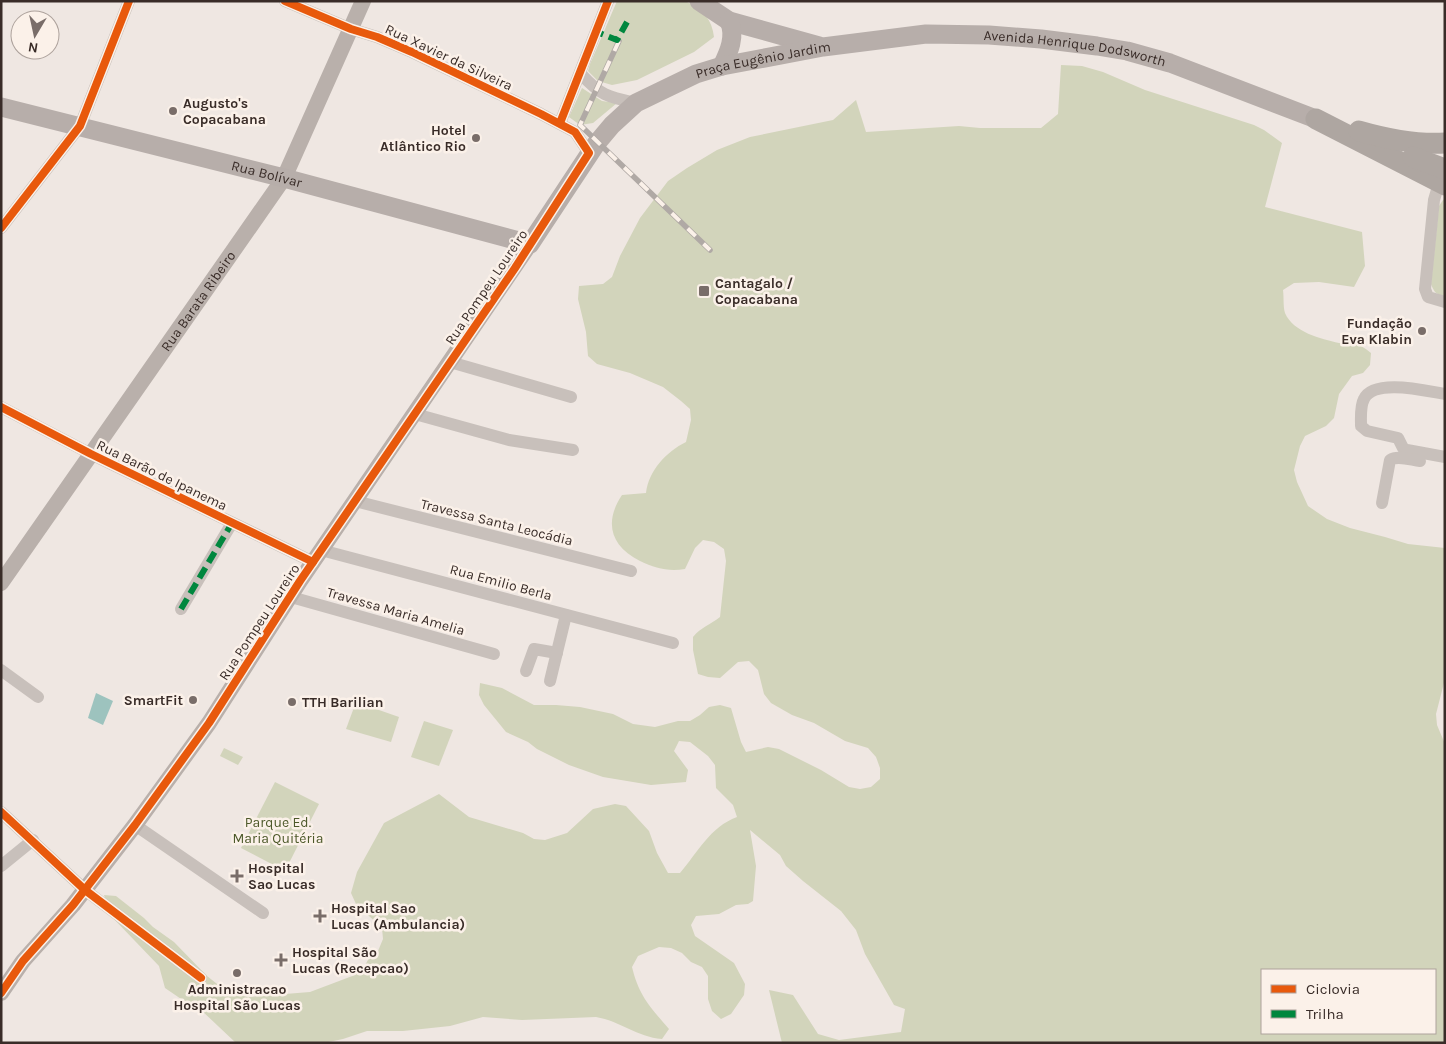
<svg xmlns="http://www.w3.org/2000/svg" width="1446" height="1044" font-family="Karla,sans-serif">
	<rect width="100%" height="100%" fill="#efe7e2"/>
	<g fill="#d2d4bb" fill-rule="evenodd">
		<path d="M617,1c13,0 62,-1 70,1 16,7 25,18 27,35l-20,15 -57,28 -25,5 -14,-4 -10,-10 2,-7z"/>
		<path d="M1061,65l21,1 21,6 42,18 109,35 10,5 18,13 -17,64 97,25 3,34 -11,21 -35,-5 -25,1 -11,7c1,7 0,17 2,23 8,19 36,26 54,30 16,3 18,-2 32,10l-1,12 -7,8 -11,3 -13,18 -5,24 -8,8 -21,10 -5,10 -6,24 3,12 11,24 19,13 23,9 35,9 23,7 37,4v131l-9,35 1,11 8,19v299h-663l-13,-53 24,5 25,39 21,6 62,-8 4,-23 -11,-4 -29,-51 -9,-24 -15,-19 -38,-30 -17,-15 -6,-11 -30,-25 6,36 -3,35 -5,3 -12,1 -17,9 -23,2 -5,9 4,11 39,27 11,21 -1,11 -13,19 -10,5 -9,-8 -4,-12v-23l-6,-9 -11,-5 -9,-9 -11,-5 -12,-1 -21,9 -6,11c7,29 18,40 37,62l-7,10c-25,-2 -42,-18 -66,-22l-74,3 -39,-3 -33,9 -47,5h-36l-24,8 -19,4h-88l-36,-34 -16,-8 -19,-13 -6,-22 -48,-50 -7,-21 12,1 28,22 9,9 21,15 33,34 19,15 11,4 12,2 61,-5 45,-17 8,-6 6,-11 9,-7 5,-12 -1,-11 -26,-24 -5,-11 6,-21 27,-49 55,-29 30,23 54,16 11,6 11,1 22,-7 26,-24 22,-5 11,2 23,25 8,22 11,20h12c18,-21 30,-46 57,-56l-4,-12 -17,-17 -1,-23 -7,-9 -18,-14 -11,-1 -5,10 14,19 -2,12 -35,3 -48,-8 -34,-12 -32,-16 -9,-7 -22,-10 -22,-27 -5,-10 1,-12 22,5 32,17h22l24,2 33,7 20,10 22,3 23,-6h12l10,-6 9,-8 11,-2 11,3 10,34 5,10 22,-5 11,2 42,21 28,17 11,2 11,-2 9,-8v-11l-4,-11 -8,-9 -23,-7 -31,-18 -22,-8 -21,-12 -7,-9 -6,-24 -9,-9 -11,1 -18,16 -12,-1 -10,-3 -5,-24v-13c8,-10 17,-12 27,-20l6,-56 -2,-12 -10,-7 -11,-2 -8,8 -10,21c-17,3 -30,-1 -45,-8 -30,-15 -36,-39 -18,-66l24,-2c3,-23 20,-41 40,-51l5,-22 -1,-11 -9,-8 -18,-14 -33,-14 -33,-9 -9,-8 -2,-24 -8,-33 1,-13 24,-2 9,-7 8,-21 20,-38 28,-37 19,-13 30,-18 33,-13 83,-17 23,-20 10,32 93,-6 21,2h61l17,-14zM1262,970h173v63h-173z"/>
		<path d="M582,88l20,13 15,2 -24,20 -13,2 -11,-8z"/>
		<path d="M1445,199v97c-9,-1 -11,-4 -14,-12l8,-78 4,-6z"/>
		<path d="M356,702l43,15 -8,25 -45,-13z"/>
		<path d="M424,721l29,9 -14,36 -28,-9z"/>
		<path d="M224,748l19,9 -5,8 -18,-9z"/>
		<path d="M275,782l44,22 -34,67 -44,-23z"/>
	</g>
	<path fill="#9dc3be" d="M96,693l17,8 -10,24 -15,-7z"/>
	<g fill="none" stroke-linecap="round" stroke-linejoin="round">
		<g stroke="#c8c0bb" stroke-width="12">
			<path d="M285,1l66,28 26,8 35,15 129,62 34,18 14,21"/>
			<path d="M581,74c20,22 27,23 55,29"/>
			<path d="M560,123l48,-122"/>
			<path d="M1439,183l-5,17 -9,89 3,8 17,5"/>
			<path d="M1,228l79,-102 49,-125"/>
			<path d="M450,362l121,35"/>
			<path d="M1445,394c-19,-3 -71,-16 -81,5 -4,7 -3,19 -3,27l6,5 31,7 5,10 4,2 38,7"/>
			<path d="M1,407l90,47 222,108"/>
			<path d="M415,414l94,26 64,10"/>
			<path d="M355,501l276,70"/>
			<path d="M1382,503l8,-43c8,-5 21,0 30,1"/>
			<path d="M321,550l352,93"/>
			<path d="M291,597l203,57"/>
			<path d="M181,609l51,-86"/>
			<path d="M1,670l37,27"/>
			<path d="M526,671l8,-22 23,4"/>
			<path d="M550,681l16,-66"/>
			<path d="M1,812l84,78 116,88"/>
			<path d="M135,825l128,88"/>
			<path d="M1,866l32,-26"/>
		</g>
		<g stroke="#b9b0ab" stroke-width="16">
			<path id="s1" d="M1,583l283,-405 79,-177"/>
			<path d="M1,993l22,-32 50,-56 62,-80 74,-102 91,-142 230,-337"/>
		</g>
		<g stroke="#b7aeaa" stroke-width="19">
			<path d="M699,1l30,20 90,25"/>
			<path d="M722,66c7,-14 14,-30 7,-45"/>
			<path id="s2" d="M1,107l283,71 246,66 66,-100 16,-19 24,-22 60,-29 26,-8 101,-19 103,-13 63,1 52,4 56,7 30,5 43,12 146,56"/>
		</g>
		<g stroke="#aea6a1" stroke-width="21">
			<path d="M1316,119l129,66"/>
			<path d="M1359,131c28,8 56,14 86,12"/>
			<path d="M1413,157l32,12"/>
		</g>
		<defs>
			<path id="rail" d="M619,41l-39,84 130,125"/>
		</defs>
		<use href="#rail" stroke="#b0a9a5" stroke-width="5.5"/>
		<use href="#rail" stroke="#fbf1e9" stroke-width="4" stroke-dasharray="11" stroke-linecap="butt"/>
		<g stroke="#00873e" stroke-width="6" stroke-dasharray="12 6" stroke-linecap="butt">
			<path d="M592,30l25,10 10,-18"/>
			<path d="M181,609l51,-86"/>
		</g>
		<defs>
			<g id="cycleway">
				<path d="M560,123l48,-122"/>
				<path d="M1,228l79,-102 49,-125"/>
				<path d="M1,407l90,47 222,108"/>
				<path d="M1,812l84,78 116,88"/>
				<path d="M1,993l22,-32 50,-56 62,-80 74,-102 91,-142 215,-313 74,-115 -14,-21 -34,-18 -129,-62 -35,-15 -26,-8 -66,-28"/>
			</g>
		</defs>
		<use href="#cycleway" stroke="#fbf1e9" stroke-width="11"/>
		<use href="#cycleway" stroke="#e8590c" stroke-width="8"/>
	</g>
	<g fill="#796d69" stroke="#fbf1e9" stroke-width="2">
		<circle cx="173" cy="111" r="5"/>
		<circle cx="476" cy="138" r="5"/>
		<rect x="698" y="285" width="12" height="12" rx="2.5"/>
		<circle cx="1422" cy="331" r="5"/>
		<circle cx="193" cy="700" r="5"/>
		<circle cx="292" cy="702" r="5"/>
		<path d="M234.5 868.5h5v5h5v5h-5v5h-5v-5h-5v-5h5z"/>
		<path d="M317.5 908.5h5v5h5v5h-5v5h-5v-5h-5v-5h5z"/>
		<path d="M278.5 952.5h5v5h5v5h-5v5h-5v-5h-5v-5h5z"/>
		<circle cx="237" cy="973" r="5"/>
	</g>
	<g text-anchor="middle" stroke-width="5" stroke-linejoin="round" paint-order="stroke">
		<g font-size="14" fill="#392c28" stroke="#fbf1e9">
			<text dy="5" stroke="none"><textPath href="#s2" startOffset="1174">Avenida Henrique Dodsworth</textPath></text>
			<text transform="translate(449 57) rotate(25)" y="5">Rua Xavier da Silveira</text>
			<text dy="5" stroke="none"><textPath href="#s2" startOffset="859">Praça Eugênio Jardim</textPath></text>
			<text dy="5" stroke="none"><textPath href="#s2" startOffset="274">Rua Bolívar</textPath></text>
			<text transform="translate(486 287) rotate(-56)" y="5">Rua Pompeu Loureiro</text>
			<text dy="5" stroke="none"><textPath href="#s1" startOffset="344">Rua Barata Ribeiro</textPath></text>
			<text transform="translate(162 475) rotate(26)" y="5">Rua Barão de Ipanema</text>
			<text transform="translate(497 522) rotate(14)" y="5">Travessa Santa Leocádia</text>
			<text transform="translate(501 582) rotate(15)" y="5">Rua Emilio Berla</text>
			<text transform="translate(396 611) rotate(16)" y="5">Travessa Maria Amelia</text>
			<text transform="translate(259 622) rotate(-57)" y="5">Rua Pompeu Loureiro</text>
		</g>
		<g font-size="14" font-weight="bold" fill="#392c28" stroke="#fbf1e9" text-anchor="start">
			<text x="183" y="108">Augusto's<tspan x="183" dy="16">Copacabana</tspan></text>
			<text x="466" y="135" text-anchor="end">Hotel<tspan x="466" dy="16">Atlântico Rio</tspan></text>
			<text x="715" y="288">Cantagalo /<tspan x="715" dy="16">Copacabana</tspan></text>
			<text x="1412" y="328" text-anchor="end">Fundação<tspan x="1412" dy="16">Eva Klabin</tspan></text>
			<text x="183" y="705" text-anchor="end">SmartFit</text>
			<text x="302" y="707">TTH Barilian</text>
			<text x="248" y="873">Hospital<tspan x="248" dy="16">Sao Lucas</tspan></text>
			<text x="331" y="913">Hospital Sao<tspan x="331" dy="16">Lucas (Ambulancia)</tspan></text>
			<text x="292" y="957">Hospital São<tspan x="292" dy="16">Lucas (Recepcao)</tspan></text>
			<text x="237" y="994" text-anchor="middle">Administracao<tspan x="237" dy="16">Hospital São Lucas</tspan></text>
		</g>
		<g font-size="14" fill="#4d592a" stroke="#fbf1e9">
			<text x="278" y="827">Parque Ed.<tspan x="278" dy="16">Maria Quitéria</tspan></text>
		</g>
	</g>
	<rect width="1446" height="1044" fill="none" stroke="#392c28" stroke-width="5"/>
	<rect x="1261" y="969" width="175" height="65" fill="#fbf1e9" stroke="#ada29c"/>
	<rect x="1271" y="985" width="25" height="8" fill="#e8590c" stroke="#ada29c"/>
	<text x="1306" y="994" font-size="15" fill="#392c28">Ciclovia</text>
	<rect x="1271" y="1010" width="25" height="8" fill="#00873e" stroke="#ada29c"/>
	<text x="1306" y="1019" font-size="15" fill="#392c28">Trilha</text>
	<g transform="translate(35 35) rotate(189)"><circle r="24" fill="#fbf1e9" stroke="#ada29c"/>
	<path d="M0-4L9 19L0 12L-9 19Z" fill="#796d69"/>
	<text y="-8" font-size="14" font-weight="bold" text-anchor="middle" fill="#392c28">N</text>
	</g>
</svg>
